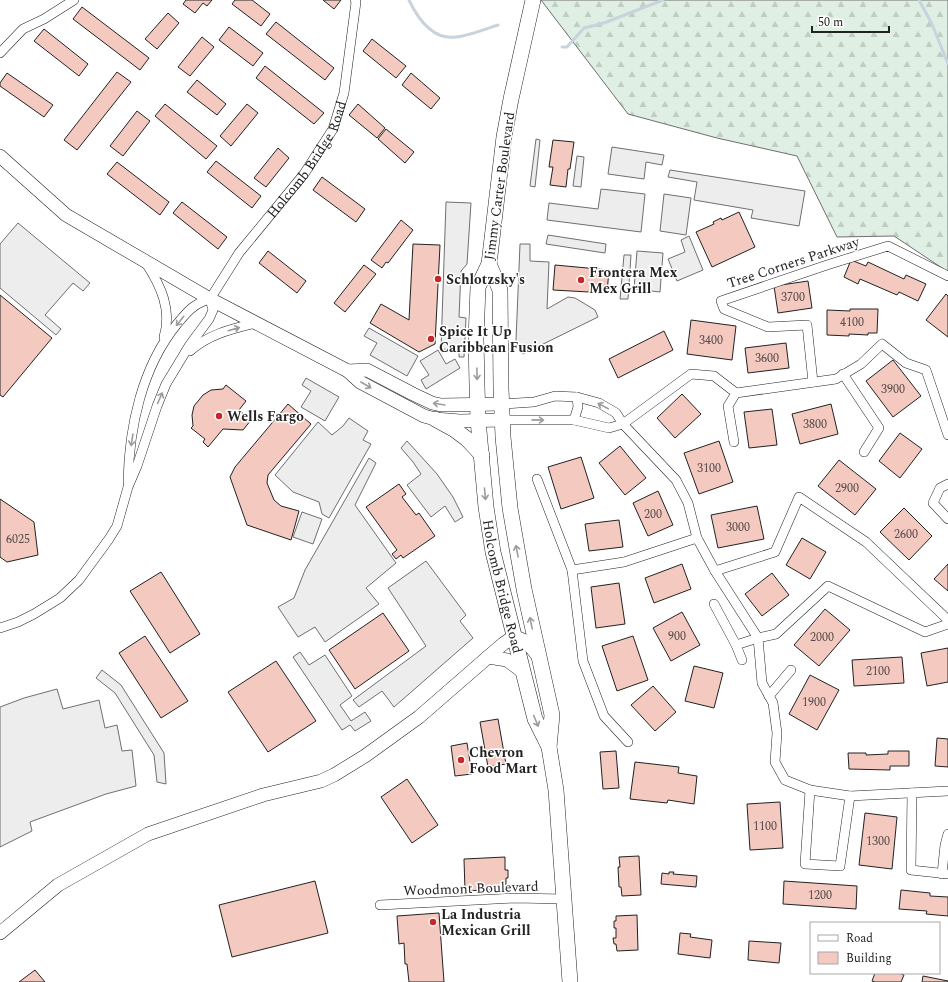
<svg xmlns="http://www.w3.org/2000/svg" width="948" height="982" font-family="Spectral,serif">
	<defs>
		<pattern id="forest-firs" width="22" height="20" patternUnits="userSpaceOnUse"><rect width="22" height="20" fill="#e0efe3"/><path d="M5 1l3.5 6h-7zM16 11l3.5 6h-7z" fill="#c0cdc2"/></pattern>
	</defs>
	<rect width="100%" height="100%" fill="#fff"/>
	<path fill="url(#forest-firs)" stroke="#6f6f6f" d="M541,0h407v272l-54,-36 -57,1 -40,-81 -80,-18 -89,-24z"/>
	<g fill="#ededed" stroke="#6f6f6f">
		<path d="M536,139l4,1 -5,47 -5,-1z"/>
		<path d="M612,147l52,8 -2,10 -16,-3 -2,17 -36,-5z"/>
		<path d="M577,156l7,1 -3,30 -8,-1z"/>
		<path d="M670,170l135,21 -6,35 -48,-8 2,-8 -59,-10 3,-18 -29,-5z"/>
		<path d="M601,189l44,5 -4,38 -94,-12 2,-17 49,6z"/>
		<path d="M664,194l27,4 -5,37 -26,-4z"/>
		<path d="M446,202l25,1 -4,61 -6,7 -2,46 7,1 -2,39h-5v-7l-18,-1z"/>
		<path d="M18,223l72,60 -7,8 -10,-8 -28,32 16,14 -5,6 -56,-47v-44z"/>
		<path d="M548,235l58,9 -1,9 -59,-9z"/>
		<path d="M689,236l14,34 -26,11 -9,-22 17,-7 -4,-12z"/>
		<path d="M520,244h10v17l19,1 -2,47 21,-12 7,1 20,12 3,7 -75,37 -7,-14z"/>
		<path d="M637,251l26,2 -3,39 -26,-3z"/>
		<path d="M624,255h7l-3,44h-8z"/>
		<path d="M369,328l49,28 -11,20 -37,-21 7,-12 -13,-7z"/>
		<path d="M438,350l8,14 9,-5 5,9 -34,21 -5,-9 8,-5 -9,-14z"/>
		<path d="M306,378l33,19 -14,24 -24,-14 10,-16 -9,-6z"/>
		<path d="M349,418l19,13 -5,9 8,4 -42,74 -7,-4 -3,-12 -26,-10 -18,-17 43,-53 14,13 11,-9z"/>
		<path d="M407,441l30,33 16,23 10,20 -8,5 -10,-16 -14,11 -24,-32 14,-11 -8,-12 -12,-14z"/>
		<path d="M369,458l7,5 -21,42 41,58 -30,25 13,16 -54,38 -10,-15 -17,10 -20,-30 16,-9 11,-28z"/>
		<path d="M302,512l20,7 -9,25 -20,-7z"/>
		<path d="M426,561l40,54 -6,6 13,17 -79,69 -12,-16 -23,16 -6,-7 73,-54 -38,-58z"/>
		<path d="M300,652l9,13 16,-10 27,41 -12,9 11,16 14,-9 6,9 -16,10 -5,-6 -8,5 -49,-73z"/>
		<path d="M102,670l19,15 43,68 2,31 -9,-2 -3,-27 -39,-62 -19,-15z"/>
		<path d="M57,689l6,20 36,-9 6,28 12,-3 5,26 10,-1 4,36 -30,8 -76,28 2,9 -32,16v-140l24,-9z"/>
	</g>
	<g fill="none" stroke-linecap="round" stroke-linejoin="round">
		<g stroke="#c7d3dd" stroke-width="3">
			<path d="M409,0c9,19 23,40 47,37 13,-1 29,-8 42,-12"/>
			<path d="M919,0l13,24 16,40"/>
			<path d="M562,47h5l17,-19 20,-5 59,-23"/>
		</g>
	</g>
	<g fill="#f3c9c0" stroke="#222">
		<path d="M186,0h26l-5,6 -4,-3 -8,10 -12,-9z"/>
		<path d="M235,0h17l18,14 -9,12 -29,-22z"/>
		<path d="M323,0h18l-7,9z"/>
		<path d="M82,7l67,51 -9,12 -67,-51z"/>
		<path d="M168,13l11,10 -22,26 -12,-10z"/>
		<path d="M276,22l58,46 -9,12 -59,-46z"/>
		<path d="M229,27l34,26 -10,13 -34,-26z"/>
		<path d="M44,29l44,35 -9,12 -45,-35z"/>
		<path d="M202,37l12,10 -24,29 -12,-9z"/>
		<path d="M372,39l34,27 -10,12 -33,-27z"/>
		<path d="M265,66l59,47 -10,11 -58,-46z"/>
		<path d="M117,72l14,10 -54,68 -13,-10z"/>
		<path d="M7,73l46,32 -9,12 -44,-31v-3z"/>
		<path d="M411,73l29,25 -9,11 -29,-24z"/>
		<path d="M197,80l29,24 -9,11 -30,-23z"/>
		<path d="M165,104l52,42 -11,13 -51,-43z"/>
		<path d="M247,104l11,9 -27,33 -11,-10z"/>
		<path d="M358,104l27,24 -8,10 -28,-23z"/>
		<path d="M137,111l13,10 -27,35 -13,-10z"/>
		<path d="M386,129l28,23 -9,11 -27,-24z"/>
		<path d="M553,140l21,2 -4,27h-2l-2,18 -16,-2 3,-18h-4z"/>
		<path d="M278,148l11,10 -23,29 -12,-9z"/>
		<path d="M216,161l45,35 -9,12 -45,-36z"/>
		<path d="M117,162l52,40 -9,13 -53,-41z"/>
		<path d="M322,177l43,32 -9,13 -43,-32z"/>
		<path d="M182,202l45,35 -9,12 -45,-36z"/>
		<path d="M739,212l16,35 -43,20 -16,-35 18,-8 -1,-2 8,-4 1,2z"/>
		<path d="M401,220l12,10 -25,33 -2,-1 -4,6 -11,-8z"/>
		<path d="M413,244l27,1 -5,99 -16,8 -49,-29 11,-19 28,16z"/>
		<path d="M268,251l38,30 -9,12 -38,-30z"/>
		<path d="M851,260l15,6 2,-4 36,17 2,-4 20,9 -8,17 -19,-9 -2,3 -37,-16 -2,5 -14,-7z"/>
		<path d="M364,265l12,9 -31,38 -11,-9z"/>
		<path d="M555,265l54,5 -2,23 -54,-3z"/>
		<path d="M808,281l4,27 -34,5 -4,-27z"/>
		<path d="M946,294l2,2v41l-22,-17z"/>
		<path d="M0,295l52,43 -49,59 -3,-2z"/>
		<path d="M850,309h28l-1,24h-9v2l-19,-1v2l-22,-1v-25l23,1z"/>
		<path d="M691,320l45,6 -4,34 -45,-6z"/>
		<path d="M664,331l9,19 -55,28 -9,-19z"/>
		<path d="M786,343l3,25 -41,5 -3,-25z"/>
		<path d="M893,360l28,36 -28,21 -27,-36z"/>
		<path d="M226,385l20,16 -7,9 12,10 -8,10 -20,-1 -15,18 -5,-5 2,-3 -14,-11 2,-2 -1,-11 2,-9 9,-11 8,-5 12,-1z"/>
		<path d="M682,394l19,20 -26,24 -18,-20z"/>
		<path d="M288,404l23,20 -43,51 -1,8 7,17 7,6 18,5 -8,29 -44,-15 -17,-48 5,-10z"/>
		<path d="M831,404l7,30 -38,10 -8,-30z"/>
		<path d="M772,409l5,36 -28,3 -5,-36z"/>
		<path d="M900,433l22,16 -22,29 -21,-17z"/>
		<path d="M719,441l14,41 -34,12 -15,-41z"/>
		<path d="M620,446l26,32 -21,17 -26,-32z"/>
		<path d="M581,457l13,41 -33,11 -13,-42z"/>
		<path d="M839,460l37,29 -21,26 -37,-29z"/>
		<path d="M399,484l7,10 -4,3 14,18 3,-2 16,23 -32,22 -2,-3 -5,4 -4,-5 5,-4 -31,-43z"/>
		<path d="M658,491l15,34 -25,11 -15,-33z"/>
		<path d="M0,499l34,23 4,33 -31,7 -7,-5z"/>
		<path d="M757,506l7,33 -46,9 -7,-33z"/>
		<path d="M904,508l28,28 -23,24 -29,-28z"/>
		<path d="M619,520l4,27 -34,4 -4,-27z"/>
		<path d="M802,538l24,14 -16,27 -24,-14z"/>
		<path d="M682,564l9,25 -37,14 -9,-25z"/>
		<path d="M948,564v27l-14,-12z"/>
		<path d="M161,572l39,62 -30,19 -40,-62z"/>
		<path d="M772,573l17,22 -27,21 -17,-22z"/>
		<path d="M619,583l6,41 -29,4 -5,-41z"/>
		<path d="M825,609l25,21 -31,36 -25,-21z"/>
		<path d="M682,612l18,33 -29,16 -18,-33z"/>
		<path d="M383,613l26,38 -54,38 -26,-39z"/>
		<path d="M145,636l43,65 -27,17 -42,-65z"/>
		<path d="M633,636l15,44 -31,11 -15,-45z"/>
		<path d="M948,648v34l-21,4 -6,-33z"/>
		<path d="M902,657l2,26 -50,3 -2,-26z"/>
		<path d="M276,661l40,60 -48,31 -40,-60z"/>
		<path d="M694,666l29,7 -9,35 -29,-7z"/>
		<path d="M810,675l29,15 -22,40 -28,-16z"/>
		<path d="M653,686l23,26 -21,19 -24,-26z"/>
		<path d="M498,719l8,45 -18,3 -8,-45z"/>
		<path d="M937,738l11,1v28l-13,-1z"/>
		<path d="M467,743l5,31 -17,2 -4,-30z"/>
		<path d="M616,751l3,37 -16,1 -3,-37z"/>
		<path d="M888,751h21v15h-19v4l-41,-1 -1,-16h18v2l22,-1z"/>
		<path d="M635,762l44,5 -1,6 19,3 -3,28 -26,-4 -1,3 -37,-4z"/>
		<path d="M407,779l31,46 -26,18 -31,-46z"/>
		<path d="M780,802l3,46 -33,2 -3,-46z"/>
		<path d="M865,813l32,4 -5,52 -33,-4z"/>
		<path d="M639,856l2,39 -19,1 -1,-9h-2l-1,-20h2l-1,-10z"/>
		<path d="M505,857v13h3v8h-2v11l-41,2 -1,-32z"/>
		<path d="M669,872h5l-1,2 24,2 -1,11 -35,-3 1,-11 7,1z"/>
		<path d="M315,881l13,52 -96,24 -13,-52z"/>
		<path d="M784,881l73,5 -1,23 -73,-5z"/>
		<path d="M901,890l29,3v3l18,1v19l-22,-2 1,-3 -28,-2z"/>
		<path d="M439,913l5,69h-35l-2,-18h-2l-1,-21 -5,1 -2,-28z"/>
		<path d="M637,915l1,35 -21,1 -1,-7h-2l-1,-6h3v-10h-2v-7h2v-5z"/>
		<path d="M680,933l11,1 -1,3 22,3 -2,18 -32,-4z"/>
		<path d="M749,941l32,2 -2,20 -31,-3z"/>
		<path d="M35,970l10,12h-26z"/>
		<path d="M875,973h24l5,2 -3,7h-26l-3,-1z"/>
		<path d="M923,976l25,5v1h-26z"/>
	</g>
	<g fill="none" stroke-linecap="round" stroke-linejoin="round">
		<defs>
			<g id="street">
				<path d="M0,53l23,-24 21,-10 30,-19"/>
				<path d="M146,263c15,23 26,47 18,74"/>
				<path id="s1" d="M210,299l29,-46 65,-79 29,-45 11,-36 12,-91 -1,-2"/>
				<path d="M190,351c19,-17 42,-22 66,-28"/>
				<path d="M843,374l36,54 -15,24"/>
				<path d="M813,382l-6,-57 -39,2 -44,-18 -3,-8 106,-36 61,-19 60,30"/>
				<path d="M502,404l32,-2 21,-6 22,1 22,6 17,10 7,11 53,56 12,23 9,35 18,33"/>
				<path d="M502,420h72l35,8 14,-4 68,-50 23,2 22,17 100,-14 25,-15 21,-20 24,19 20,7 22,65"/>
				<path d="M574,420l4,-13 -1,-10"/>
				<path d="M734,442l-6,-36 8,-13"/>
				<path d="M537,479l35,91 52,-8 73,-24"/>
				<path d="M128,482c1,-55 14,-115 49,-158 11,-13 16,-20 33,-25"/>
				<path d="M948,484l-8,4 -7,15 15,16"/>
				<path d="M572,570l11,91 21,55 24,26"/>
				<path d="M714,604l22,41"/>
				<path d="M948,624l-23,8 -97,-46 -52,48 -18,4 4,45 11,20 4,30 -2,29 10,18 25,10 40,6 98,-5"/>
				<path d="M0,628l18,-6 16,-8 26,-16 19,-18 30,-41 8,-13 11,-39 9,-21 20,-60 9,-22 23,-38 20,-27 4,-9 -3,-11"/>
				<path d="M742,660l-6,-15 22,-7 -43,-67 60,-19 24,-55 67,45 82,78"/>
				<path d="M769,696l22,-26"/>
				<path d="M810,790l-5,74 35,2 10,-70"/>
				<path d="M912,793l-1,77 37,4"/>
				<path d="M942,874l3,-29 3,-11"/>
				<path d="M380,905l135,-7 49,1"/>
			</g>
			<g id="secondary">
				<path d="M0,156l66,59 144,84 138,72 12,11 64,34 11,3 25,2 42,-1"/>
				<path d="M348,371l19,-1 46,24 19,9 9,2 61,-1"/>
				<path d="M488,657l19,3 16,12"/>
				<path d="M0,933l58,-48 90,-51 115,-39 58,-14 13,-6 31,-19 54,-39 84,-73 10,-7c13,1 18,11 26,20"/>
			</g>
			<g id="primary">
				<path id="s2" d="M533,0l-22,99 -7,38 -15,127 -11,23 -2,52 1,46 1,35 8,87 7,45 42,167 14,28"/>
				<path d="M489,264l11,26 1,98 2,49 7,71 14,81 28,126 -3,32 7,43 14,192"/>
				<path d="M435,419l20,11 12,9 15,16"/>
			</g>
		</defs>
		<use href="#street" stroke="#222" stroke-width="10"/>
		<use href="#secondary" stroke="#222" stroke-width="14"/>
		<use href="#primary" stroke="#222" stroke-width="16"/>
		<use href="#street" stroke="#fff" stroke-width="9"/>
		<use href="#secondary" stroke="#fff" stroke-width="13"/>
		<use href="#primary" stroke="#fff" stroke-width="15"/>
	</g>
	<defs><path id="oneway-shaft" d="M-6 0H5M1.5-3L5.5 0L1.5 3" fill="none" stroke-width="1.6" stroke-linecap="round" stroke-linejoin="round"/></defs>
	<g stroke="#9c9c9c">
		<use href="#oneway-shaft" transform="translate(180 321) rotate(129)"/>
		<use href="#oneway-shaft" transform="translate(234 329) rotate(-16)"/>
		<use href="#oneway-shaft" transform="translate(477 374) rotate(89)"/>
		<use href="#oneway-shaft" transform="translate(366 385) rotate(30)"/>
		<use href="#oneway-shaft" transform="translate(160 398) rotate(-66)"/>
		<use href="#oneway-shaft" transform="translate(439 404) rotate(-171)"/>
		<use href="#oneway-shaft" transform="translate(603 406) rotate(-152)"/>
		<use href="#oneway-shaft" transform="translate(538 420) rotate(1)"/>
		<use href="#oneway-shaft" transform="translate(132 440) rotate(99)"/>
		<use href="#oneway-shaft" transform="translate(485 494) rotate(85)"/>
		<use href="#oneway-shaft" transform="translate(517 551) rotate(-101)"/>
		<use href="#oneway-shaft" transform="translate(531 623) rotate(-102)"/>
		<use href="#oneway-shaft" transform="translate(536 721) rotate(67)"/>
	</g>
	<g fill="#c62828" stroke="#fff" stroke-width="1.5">
		<circle cx="438" cy="279" r="4"/>
		<circle cx="581" cy="280" r="4"/>
		<circle cx="431" cy="339" r="4"/>
		<circle cx="219" cy="416" r="4"/>
		<circle cx="461" cy="760" r="4"/>
		<circle cx="433" cy="922" r="4"/>
	</g>
	<g text-anchor="middle" stroke-width="3" stroke-linejoin="round" paint-order="stroke">
		<g font-size="12" fill="#564c4a">
			<text x="793" y="301">3700</text>
			<text x="852" y="326">4100</text>
			<text x="711" y="344">3400</text>
			<text x="767" y="362">3600</text>
			<text x="893" y="393">3900</text>
			<text x="815" y="428">3800</text>
			<text x="709" y="472">3100</text>
			<text x="847" y="492">2900</text>
			<text x="653" y="518">200</text>
			<text x="738" y="531">3000</text>
			<text x="906" y="538">2600</text>
			<text x="18" y="543">6025</text>
			<text x="677" y="640">900</text>
			<text x="822" y="641">2000</text>
			<text x="878" y="675">2100</text>
			<text x="814" y="706">1900</text>
			<text x="765" y="830">1100</text>
			<text x="878" y="845">1300</text>
			<text x="820" y="899">1200</text>
		</g>
		<g font-size="14" fill="#222" stroke="#fff">
			<text dy="5" stroke="none"><textPath href="#s1" startOffset="171">Holcomb Bridge Road</textPath></text>
			<text transform="translate(499 186) rotate(-82)" y="5">Jimmy Carter Boulevard</text>
			<text transform="translate(793 262) rotate(-18)" y="5">Tree Corners Parkway</text>
			<text dy="5" stroke="none"><textPath href="#s2" startOffset="595">Holcomb Bridge Road</textPath></text>
			<text transform="translate(471 888) rotate(-2)" y="5">Woodmont Boulevard</text>
		</g>
		<g font-size="14" font-weight="bold" fill="#222" stroke="#fff" text-anchor="start">
			<text x="589" y="277">Frontera Mex<tspan x="589" dy="16">Mex Grill</tspan></text>
			<text x="446" y="284">Schlotzsky's</text>
			<text x="439" y="336">Spice It Up<tspan x="439" dy="16">Caribbean Fusion</tspan></text>
			<text x="227" y="421">Wells Fargo</text>
			<text x="469" y="757">Chevron<tspan x="469" dy="16">Food Mart</tspan></text>
			<text x="441" y="919">La Industria<tspan x="441" dy="16">Mexican Grill</tspan></text>
		</g>
	</g>
	<rect x="810" y="922" width="130" height="52" fill="#ffffff" stroke="#a7a7a7"/>
	<rect x="818" y="935" width="20" height="6" fill="#ffffff" stroke="#a7a7a7"/>
	<text x="846" y="942" font-size="12" fill="#222222">Road</text>
	<rect x="818" y="952" width="20" height="12" fill="#f3c9c0" stroke="#a7a7a7"/>
	<text x="846" y="962" font-size="12" fill="#222222">Building</text>
	<path d="M812 26v6h77v-6" fill="none" stroke="#222222" stroke-width="2"/>
	<text x="818" y="26" font-size="12" fill="#222222" stroke="#ffffff" stroke-width="3" paint-order="stroke">50 m</text>
</svg>
